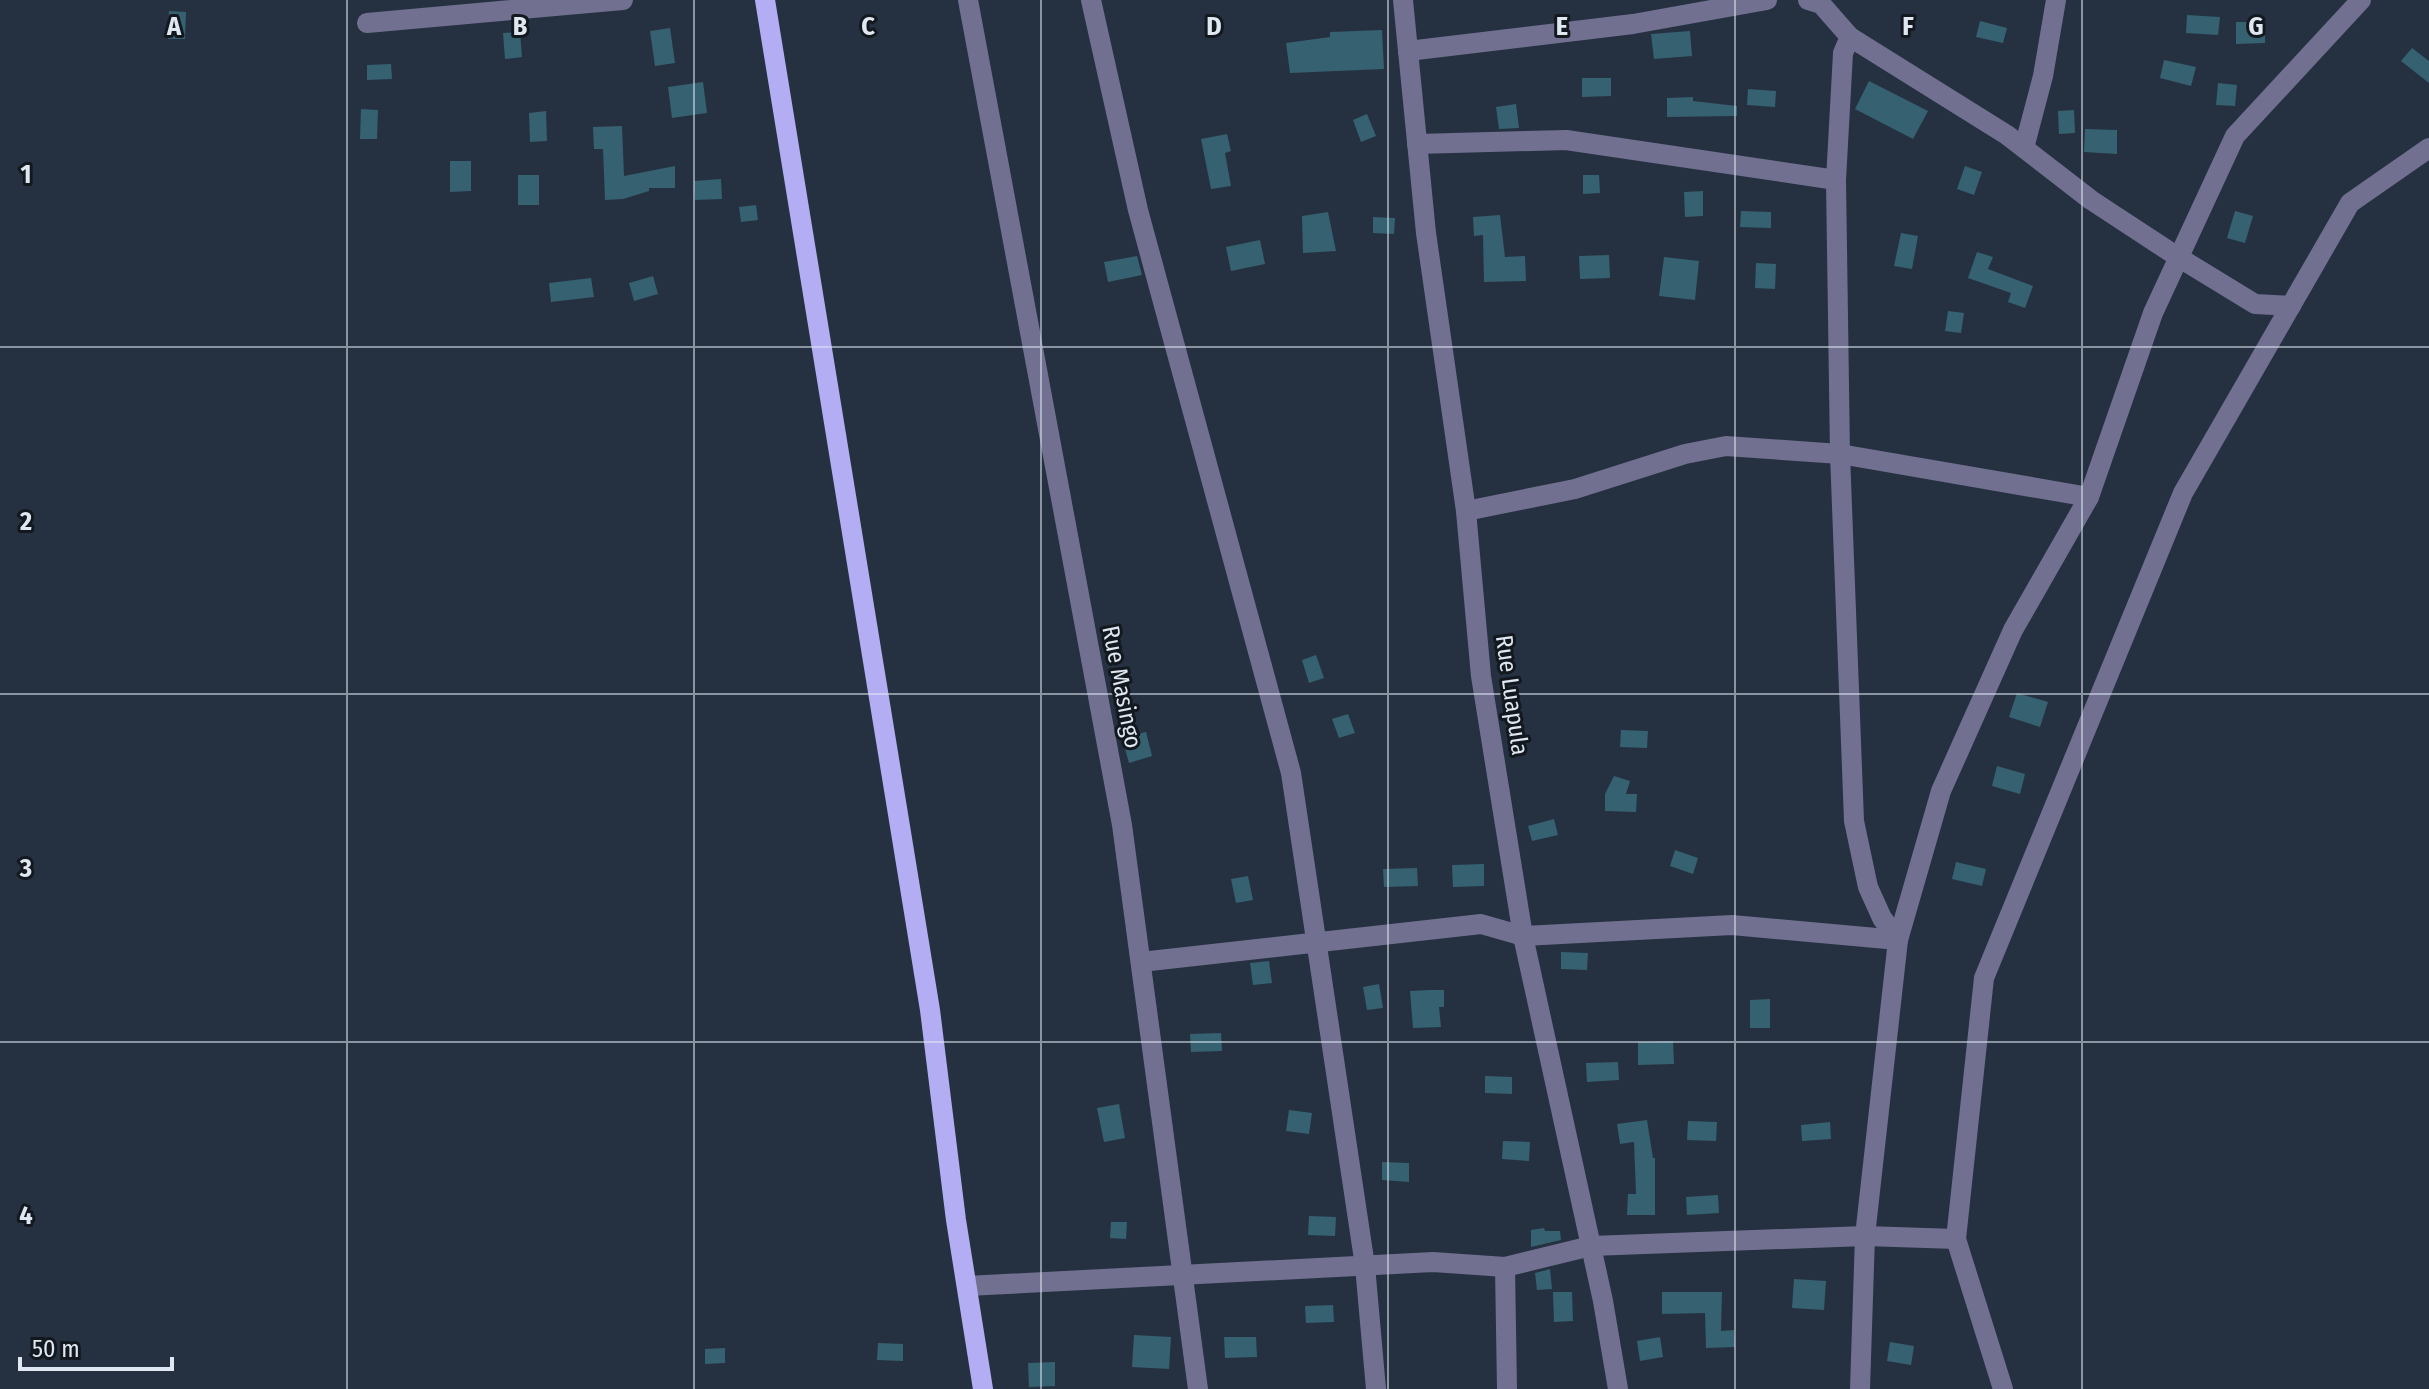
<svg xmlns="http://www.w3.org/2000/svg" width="2429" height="1389" font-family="'Fira Sans Condensed',sans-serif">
	<rect width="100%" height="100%" fill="#253140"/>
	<g fill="#356171">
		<path d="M169,11l17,1 -1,27h-17z"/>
		<path d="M2187,15l33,2 -2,18 -32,-2z"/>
		<path d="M1980,21l27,7 -4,15 -27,-6z"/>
		<path d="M2236,22h29v21l-29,1z"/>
		<path d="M670,28l5,35 -20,3 -5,-35z"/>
		<path d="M1382,30l2,39 -94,4 -4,-30 44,-6v-5z"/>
		<path d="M1690,31l2,25 -38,3 -3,-25z"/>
		<path d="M520,32l2,25 -17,2 -2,-26z"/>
		<path d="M2412,48l17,13v22l-28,-22z"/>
		<path d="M2164,60l32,7 -5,19 -31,-8z"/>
		<path d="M391,64l1,15 -25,1v-15z"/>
		<path d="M1582,78h29v18l-29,1z"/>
		<path d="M1869,81l59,30 -15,28 -58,-30z"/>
		<path d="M703,82l4,31 -35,5 -4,-31z"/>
		<path d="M2218,83l19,2 -2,21 -19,-1z"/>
		<path d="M1748,89l28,2 -1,16 -28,-2z"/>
		<path d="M1693,97v4l44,5v10l-70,1v-19z"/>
		<path d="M1516,104l3,24 -20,1 -3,-22z"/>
		<path d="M361,109l17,1 -1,29h-17z"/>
		<path d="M2074,110l1,23 -16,1 -1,-23z"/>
		<path d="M546,111l1,30 -17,1 -1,-29z"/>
		<path d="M1367,114l9,22 -15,6 -8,-22z"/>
		<path d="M622,126l2,50 51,-10v22h-26v3l-26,8 -18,1 -2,-51h-9l-1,-22z"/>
		<path d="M2085,129l32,1v24l-33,-2z"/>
		<path d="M1227,134l4,17 -6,2 6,33 -20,3 -10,-50z"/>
		<path d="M450,161h21v30l-21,1z"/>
		<path d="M1965,166l17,6 -8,23 -17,-6z"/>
		<rect x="518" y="175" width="21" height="30"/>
		<path d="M1583,175h16l1,18 -17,1z"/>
		<path d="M721,179l1,20 -27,1 -1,-19z"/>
		<path d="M1703,191v25l-18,1 -1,-25z"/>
		<path d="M756,205l2,15 -17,2 -2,-15z"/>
		<path d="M1741,211l30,1v16l-31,-1z"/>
		<path d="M2235,211l18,5 -8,27 -18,-5z"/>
		<path d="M1328,212l8,39 -33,2 -1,-37z"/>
		<path d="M1500,215l5,42 20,-1 1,25 -42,1 -1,-47 -9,1 -1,-19z"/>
		<path d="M1373,217l22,1 -1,16 -21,-1z"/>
		<path d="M1901,233l17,3 -6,33 -18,-3z"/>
		<path d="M1260,240l5,24 -34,7 -5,-24z"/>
		<path d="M1977,252l16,5 -5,12 45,17 -8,22 -17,-6 3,-9 -43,-15z"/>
		<path d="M1609,255l1,23 -30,1 -1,-23z"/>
		<path d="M1137,256l5,19 -34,7 -4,-20z"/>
		<path d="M1664,257l35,4 -4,39 -36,-4z"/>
		<path d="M1756,263l20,1 -1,25 -20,-1z"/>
		<path d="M653,276l5,18 -24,7 -5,-18z"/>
		<path d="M591,278l3,19 -43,5 -2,-19z"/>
		<path d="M1948,311l16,2 -3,20 -16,-2z"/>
		<path d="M1316,655l8,23 -15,5 -7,-23z"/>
		<path d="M2017,693l31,9 -8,25 -31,-10z"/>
		<path d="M1348,714l7,19 -16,5 -7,-19z"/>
		<path d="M1621,730l27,1 -1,17 -27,-1z"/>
		<path d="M1146,732l6,24 -23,7 -7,-25z"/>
		<path d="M1997,766l28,8 -5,20 -28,-8z"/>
		<path d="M1614,776l16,5 -4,13h11l-1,18 -31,-1v-17z"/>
		<path d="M1554,819l4,16 -26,6 -4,-15z"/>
		<path d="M1675,850l23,8 -5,16 -23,-8z"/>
		<path d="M1956,862l30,7 -4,17 -30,-7z"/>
		<path d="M1484,864v22l-31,1 -1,-22z"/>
		<path d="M1417,868l1,18 -34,1 -1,-18z"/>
		<path d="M1248,876l5,24 -17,3 -5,-24z"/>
		<path d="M1561,952l27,1 -1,17 -26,-1z"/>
		<path d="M1269,961l3,22 -19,2 -3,-22z"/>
		<path d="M1379,984l4,24 -16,2 -4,-23z"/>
		<path d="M1430,990h14v17h-5l2,20 -28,1 -3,-37z"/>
		<path d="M1770,999v29h-20v-28z"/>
		<path d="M1221,1033l1,18 -31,1 -1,-18z"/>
		<path d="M1673,1041l1,23 -36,1v-23z"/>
		<path d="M1618,1062l1,18 -32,2 -1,-19z"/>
		<path d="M1485,1076l27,1v17l-27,-1z"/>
		<path d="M1119,1104l6,34 -21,4 -7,-34z"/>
		<path d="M1289,1110l23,3 -3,21 -23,-3z"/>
		<path d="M1647,1120l6,38h2v57h-28l1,-21h8l-2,-52 -14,2 -3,-20z"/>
		<path d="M1688,1121l29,1 -1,19 -29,-1z"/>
		<path d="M1830,1122l1,17 -29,2 -1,-16z"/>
		<path d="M1503,1141l27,1 -1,19 -27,-2z"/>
		<path d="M1382,1162l27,1v19l-27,-2z"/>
		<path d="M1718,1195l1,18 -32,2 -1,-18z"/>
		<path d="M1309,1216l27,1 -1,19 -27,-1z"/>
		<path d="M1111,1222h16l-1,17 -16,-1z"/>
		<path d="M1544,1228l1,3h15l1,9 -30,7v-17z"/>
		<path d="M1550,1269l2,20 -15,1 -2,-17z"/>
		<path d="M1794,1279l32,2 -2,29 -32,-2z"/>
		<path d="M1553,1292h19l1,29 -19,1z"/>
		<path d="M1662,1292h60l-1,39 13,-1 1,17 -29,1 -1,-35 -43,1z"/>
		<path d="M1333,1305l1,17 -28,1 -1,-17z"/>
		<path d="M1134,1335l37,2 -2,32 -37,-2z"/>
		<path d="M1224,1337h32l1,20 -32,1z"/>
		<path d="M1660,1337l3,20 -23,4 -3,-20z"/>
		<path d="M1890,1342l24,4 -3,19 -24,-4z"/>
		<path d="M878,1343l25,1v17l-26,-1z"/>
		<path d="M725,1348v15l-20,1v-15z"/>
		<path d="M1055,1362v24l-26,1 -1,-24z"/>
	</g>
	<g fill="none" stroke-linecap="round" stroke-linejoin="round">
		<g stroke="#717091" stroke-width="20">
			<path d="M968,0l154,825 76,564"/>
			<path d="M1091,0l47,210 153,563 74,493 11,123"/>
			<path d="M1403,0l23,233 40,278 15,165 42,260 80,365 15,88"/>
			<path d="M1808,0l13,4 29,33 157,98 84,65 87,57 77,47 36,2"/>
			<path d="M367,23l256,-23"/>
			<path d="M1850,37l-7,16 -7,127 4,274 14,367 14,66 14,31 16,22"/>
			<path d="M1408,51l225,-27 134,-24"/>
			<path d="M1417,144l149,-4 270,40"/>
			<path d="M2024,148l19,-72 13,-76"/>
			<path d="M1466,511l109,-22 110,-35 41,-8 114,8 249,43"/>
			<path d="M1141,962l340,-38 42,12 209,-11 166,15"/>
			<path d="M1505,1267l2,122"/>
			<path d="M967,1286l466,-24 72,5 86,-21 274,-10 91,3"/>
			<path d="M1860,1389l5,-153 33,-296 43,-149 72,-161 76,-133 64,-184 82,-177 126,-136"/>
			<path d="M2003,1389l-47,-150 28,-261 199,-485 167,-290 79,-55"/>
		</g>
		<path stroke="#b3aef3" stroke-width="20" d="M765,0l165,1010 26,210 27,169"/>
	</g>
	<path fill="none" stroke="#dfe7f1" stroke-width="2" stroke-opacity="0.55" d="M347,0v1389M694,0v1389M1041,0v1389M1388,0v1389M1735,0v1389M2082,0v1389M0,347h2429M0,694h2429M0,1042h2429"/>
	<g text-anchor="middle" stroke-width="6" stroke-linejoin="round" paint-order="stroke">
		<g font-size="24" fill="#dfe7f1" stroke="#13181f">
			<text transform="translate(1122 687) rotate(79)" y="8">Rue Masingo</text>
			<text transform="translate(1512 695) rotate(82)" y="8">Rue Luapula</text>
		</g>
	</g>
	<g font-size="26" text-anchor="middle" font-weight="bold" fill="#dfe7f1" stroke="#13181f" stroke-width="6" stroke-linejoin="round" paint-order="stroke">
		<text x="174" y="35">A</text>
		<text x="520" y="35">B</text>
		<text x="868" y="35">C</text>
		<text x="1214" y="35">D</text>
		<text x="1562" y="35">E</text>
		<text x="1908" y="35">F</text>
		<text x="2256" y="35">G</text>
		<text x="26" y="183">1</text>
		<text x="26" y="530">2</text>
		<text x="26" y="877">3</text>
		<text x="26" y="1224">4</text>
	</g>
	<path d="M20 1357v12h152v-12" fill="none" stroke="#dfe7f1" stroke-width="4"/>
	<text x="32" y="1357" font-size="24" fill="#dfe7f1" stroke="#13181f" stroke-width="6" paint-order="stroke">50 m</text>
</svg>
